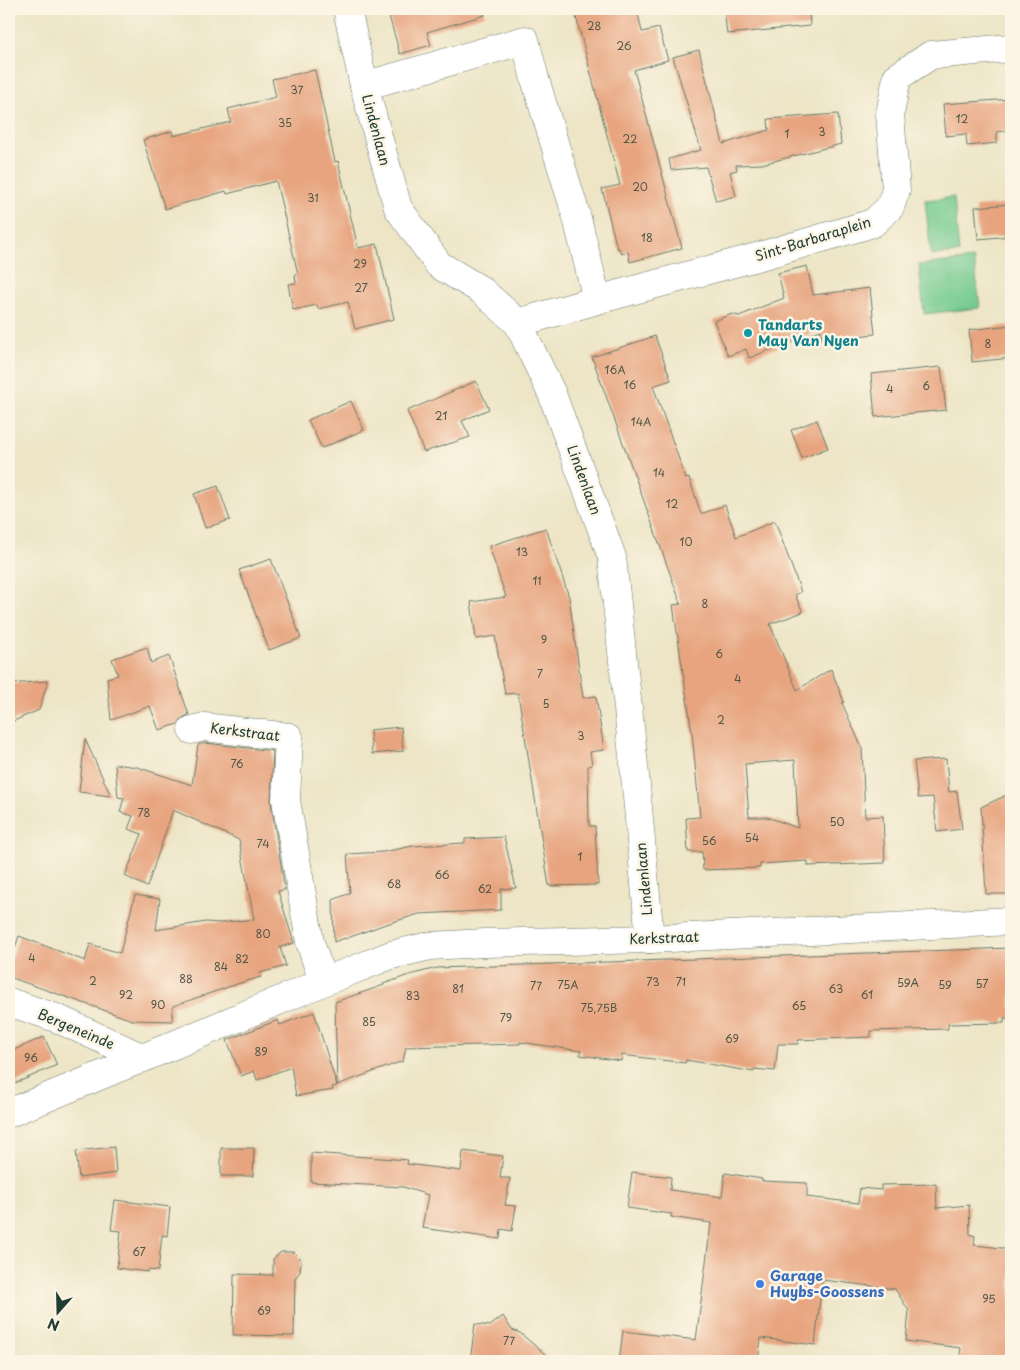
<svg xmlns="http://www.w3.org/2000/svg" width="1020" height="1370" font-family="'Playpen Sans',sans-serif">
	<rect width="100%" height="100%" fill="#fcf5e5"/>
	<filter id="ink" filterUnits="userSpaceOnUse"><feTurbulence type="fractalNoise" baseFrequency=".02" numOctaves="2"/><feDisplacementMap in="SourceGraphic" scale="10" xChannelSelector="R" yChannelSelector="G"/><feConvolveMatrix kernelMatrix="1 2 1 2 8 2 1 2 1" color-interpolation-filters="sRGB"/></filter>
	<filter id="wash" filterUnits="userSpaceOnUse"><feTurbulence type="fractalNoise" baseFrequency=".0096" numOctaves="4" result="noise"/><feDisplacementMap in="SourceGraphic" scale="20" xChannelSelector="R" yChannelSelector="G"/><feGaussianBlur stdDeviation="1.12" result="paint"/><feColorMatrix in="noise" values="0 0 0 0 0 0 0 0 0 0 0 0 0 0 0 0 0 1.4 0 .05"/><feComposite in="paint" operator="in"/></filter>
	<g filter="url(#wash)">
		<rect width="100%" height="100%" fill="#ede5c6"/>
		<g fill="#76cb90" stroke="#4a8462">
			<path d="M954,197l5,56 -28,2 -6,-55z"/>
			<path d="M974,259l6,49 -56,6 -5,-49z"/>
		</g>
		<g id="blocks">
			<g fill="#e7a47f" fill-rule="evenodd">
				<path d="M387,9h97l1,6 -58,17 4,13 -31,9z"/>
				<path d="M574,9h63l5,23 17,-4 9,32 -34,10 48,178 -52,14 -2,-10 -7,2 -2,-6h-2l-15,-59 18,-4z"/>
				<path d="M724,9h85l1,17 -83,8z"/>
				<path d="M699,50l24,94 46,-14 -1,-11 70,-5 3,30 -79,20 -26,1 1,5 -7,2 6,24 -20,5 -10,-34 -35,3 -2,-11 32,-9 -28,-93z"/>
				<path d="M315,70l20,92 3,-1 20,87 19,-4 17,75 -39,10 -7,-27 -30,7 -1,-4 -24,5 -5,-26 8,-1 -1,-8 3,-1 -22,-93 -49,13 -1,-3 -61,18 -22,-69 29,-9 1,5 58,-14 -3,-13 48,-12 -4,-18z"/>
				<path d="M1011,99v31l-14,2v11l-30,3 -1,-12 -20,2 -3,-32z"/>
				<path d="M1011,204v32l-33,3 -3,-32z"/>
				<path d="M807,266l6,29 57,-7 5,46 -53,6 -1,-10 -72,28 -3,-9 -18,7 -14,-35 18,-7 7,2 45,-18 -6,-25z"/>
				<path d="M1011,325v33l-39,4 -3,-32z"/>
				<path d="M655,336l16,44 -18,6 33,93 3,-1 12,36 24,-9 11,32 39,-16 26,71 -6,3 8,17 -33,12 27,66 34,-21 13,33 -2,1 20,45 3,69 18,-1 2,47 -77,3v-5l-48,3v4l-57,2 -1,-18h-14l-2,-34 14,-1 -8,-84 -19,-128 8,-1 -89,-247zM795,760l3,68 -31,-11h-18l-4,-53z"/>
				<path d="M941,367l5,43 -71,7 -4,-43z"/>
				<path d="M476,381l13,28 -27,12 8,16 -46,15 -17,-41z"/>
				<path d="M351,401l13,29 -42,18 -14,-28z"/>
				<path d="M817,420l11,28 -26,10 -11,-28z"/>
				<path d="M218,486l12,34 -25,8 -11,-34z"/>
				<path d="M546,528l23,69 14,101 13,-2 8,54 -14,2 2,13 -4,1 1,60h6l3,59 -49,1 -31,-193 -13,1 -10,-58 -19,3 -5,-37 35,-5 -17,-51z"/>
				<path d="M271,559l30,79 -32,12 -30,-80z"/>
				<path d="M147,647l4,16 18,-7 20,59 -7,3 -4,6 -19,6 -9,-24 -39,14 -4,-42 11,-3 -6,-16z"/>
				<path d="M48,681l-9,29 -30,13v-39z"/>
				<path d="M401,727l2,24 -31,3 -2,-24z"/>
				<path d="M85,739l26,57 -32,-4z"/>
				<path d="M205,743l68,8 -2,52 14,87 -7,1 16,52 -14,4 6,19 -26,7 1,4 -21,6 -67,23 -1,15 -40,-1 -123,-43v-11l10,-30 66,25 5,-17 30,9 15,-58 25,4 -4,31 50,-8 13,1 35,-4 -15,-79 -66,-30 -26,77 -22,-11 17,-42 -14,-5 5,-13 -13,-4 4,-14 -6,-1 -3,-33 22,3 55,18 6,-40z"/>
				<path d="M946,759l3,33 8,-1 5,38 -25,3 -4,-35 -15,1 -4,-37z"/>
				<path d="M1011,793v101h-25l-5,-87z"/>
				<path d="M504,837l12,51 -15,1v21l-82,4 -39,12 -35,13v-1l-11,4 -1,-42 17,-7 -3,-39 36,-2 30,-6 52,-3v-4z"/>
				<path d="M1011,948v70h-7v5l-56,1v5l-77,2v6l-73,3v4h-20l-3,27 -21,-2v3l-68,-12 -1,3 -63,-8 -1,6 -41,-6 1,-4 -61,-9v2l-114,3 -3,14 -66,24 -2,-83 49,-17 -1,-1 26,-9 28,-7z"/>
				<path d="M314,1012l23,74 -5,1 1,3 -37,6 -5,-29 -34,13 -3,-9 -13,5 -14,-36 51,-20 2,5z"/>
				<path d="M44,1037l13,28 -48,21v-34z"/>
				<path d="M114,1147l2,26 -37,5 -3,-27z"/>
				<path d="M221,1148h33l-1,28h-32z"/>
				<path d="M463,1151l40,5 -3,22h10l-5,27 11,1 -4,25 -11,-2 -1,10 -78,-11 6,-33 -25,-8 -92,-5v-29l97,7 -1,4 54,7z"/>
				<path d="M632,1172l39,5 -1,13 52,7 3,-24 37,6v2l45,2v14l51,6 2,-15 21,2v-5l55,-1 1,24 32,-3 1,29 5,2 -1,9 37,4v112h-52l2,-13 -55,-7 3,-30 -14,-22 -73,-9 -7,65 -54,-7 -3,23h-139l4,-30 73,9 15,-117 -40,-6 1,-3 -45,-6z"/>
				<path d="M115,1200l55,7 -3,29 -5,-1 -4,36 -10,-1v2l-31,-4 4,-37 -10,-1z"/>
				<path d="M281,1252h12l8,8 -1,12 -5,6 -1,58 -61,-1 1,-61 39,1v-16z"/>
				<path d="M503,1316l9,14 8,3 33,28h-83l5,-37 15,2z"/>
			</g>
		</g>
	</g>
	<g filter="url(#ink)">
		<use href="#blocks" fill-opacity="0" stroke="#677867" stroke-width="1"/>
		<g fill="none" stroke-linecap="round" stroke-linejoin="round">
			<defs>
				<g id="minor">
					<path d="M347,9l17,77 34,122 41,57 42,25 37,33 34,71 60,163 23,218 15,164"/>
					<path d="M364,86l161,-46 10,39 42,139 20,82"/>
					<path d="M518,323l79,-23 167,-45 109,-32 17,-16 6,-17 -6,-76 7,-37 34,-22 80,-7"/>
					<path d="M192,730l12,-3 85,10 -3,63 24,142 13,40"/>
					<path d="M9,1002l47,16 87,40"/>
					<path d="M9,1113l134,-55 180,-76 68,-27 39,-9 55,-3 165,-4 361,-18"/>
				</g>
			</defs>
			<use href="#minor" stroke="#677867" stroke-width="29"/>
			<use href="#minor" stroke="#fff" stroke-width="28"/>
		</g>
	</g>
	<circle fill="#0f9aa8" stroke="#fcf5e5" stroke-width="2" cx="748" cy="333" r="5"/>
	<circle fill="#3f7fe0" stroke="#fcf5e5" stroke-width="2" cx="760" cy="1284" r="5"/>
	<g text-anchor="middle" stroke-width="5" stroke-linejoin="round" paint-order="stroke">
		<g font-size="11" fill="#515747">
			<text x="594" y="30">28</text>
			<text x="624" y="50">26</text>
			<text x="297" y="94">37</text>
			<text x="962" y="123">12</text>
			<text x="285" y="127">35</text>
			<text x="822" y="136">3</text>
			<text x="787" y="138">1</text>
			<text x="630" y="143">22</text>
			<text x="640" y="191">20</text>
			<text x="313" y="202">31</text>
			<text x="647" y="242">18</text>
			<text x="360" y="268">29</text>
			<text x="361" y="292">27</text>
			<text x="988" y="348">8</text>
			<text x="615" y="374">16A</text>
			<text x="630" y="389">16</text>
			<text x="926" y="390">6</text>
			<text x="890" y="393">4</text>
			<text x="441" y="420">21</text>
			<text x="641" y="426">14A</text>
			<text x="659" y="477">14</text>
			<text x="672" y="508">12</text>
			<text x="686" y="546">10</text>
			<text x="522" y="556">13</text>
			<text x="537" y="585">11</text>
			<text x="705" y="608">8</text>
			<text x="544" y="644">9</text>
			<text x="719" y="658">6</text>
			<text x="540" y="678">7</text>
			<text x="738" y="683">4</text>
			<text x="546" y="708">5</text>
			<text x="721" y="724">2</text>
			<text x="581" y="740">3</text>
			<text x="237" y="768">76</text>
			<text x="144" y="817">78</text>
			<text x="837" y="826">50</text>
			<text x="752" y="842">54</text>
			<text x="709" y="845">56</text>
			<text x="263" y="848">74</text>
			<text x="580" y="861">1</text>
			<text x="442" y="879">66</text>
			<text x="394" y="888">68</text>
			<text x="485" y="893">62</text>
			<text x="263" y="938">80</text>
			<text x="32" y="962">4</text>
			<text x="242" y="963">82</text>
			<text x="221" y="971">84</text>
			<text x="186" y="983">88</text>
			<text x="93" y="985">2</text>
			<text x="653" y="986">73</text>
			<text x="681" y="986">71</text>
			<text x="908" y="987">59A</text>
			<text x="982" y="988">57</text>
			<text x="568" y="989">75A</text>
			<text x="945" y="989">59</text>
			<text x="536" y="990">77</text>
			<text x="458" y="993">81</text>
			<text x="836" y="993">63</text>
			<text x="126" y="999">92</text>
			<text x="867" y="999">61</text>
			<text x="413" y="1000">83</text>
			<text x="158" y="1009">90</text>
			<text x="799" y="1010">65</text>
			<text x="599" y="1012">75,75B</text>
			<text x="506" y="1022">79</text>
			<text x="369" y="1026">85</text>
			<text x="732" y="1043">69</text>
			<text x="261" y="1056">89</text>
			<text x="31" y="1062">96</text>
			<text x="139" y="1256">67</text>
			<text x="989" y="1303">95</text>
			<text x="264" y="1315">69</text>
			<text x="509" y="1345">77</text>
		</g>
		<g font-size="14" fill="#1f3d34" stroke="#fcf5e5">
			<text transform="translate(376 130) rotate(75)" y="5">Lindenlaan</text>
			<text transform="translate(813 239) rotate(-17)" y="5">Sint-Barbaraplein</text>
			<text transform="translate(584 480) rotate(70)" y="5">Lindenlaan</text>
			<text transform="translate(245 732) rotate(7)" y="5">Kerkstraat</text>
			<text transform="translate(644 879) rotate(-95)" y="5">Lindenlaan</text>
			<text transform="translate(664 938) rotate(-2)" y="5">Kerkstraat</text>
			<text transform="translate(76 1029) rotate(23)" y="5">Bergeneinde</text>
		</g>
		<g font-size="14" font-weight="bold" fill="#0d838f" stroke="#fcf5e5" text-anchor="start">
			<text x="758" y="330">Tandarts<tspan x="758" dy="16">May Van Nyen</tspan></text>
		</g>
		<g font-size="14" font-weight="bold" fill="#366cbe" stroke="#fcf5e5" text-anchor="start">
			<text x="770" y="1281">Garage<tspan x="770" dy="16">Huybs-Goossens</tspan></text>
		</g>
	</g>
	<rect width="1020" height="1370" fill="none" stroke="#fcf5e5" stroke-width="30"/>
	<g transform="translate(58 1312) rotate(200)" stroke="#fcf5e5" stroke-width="4" paint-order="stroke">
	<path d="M0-4L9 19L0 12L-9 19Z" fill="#1f3d34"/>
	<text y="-8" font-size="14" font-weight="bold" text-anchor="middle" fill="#1f3d34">N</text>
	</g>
</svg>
